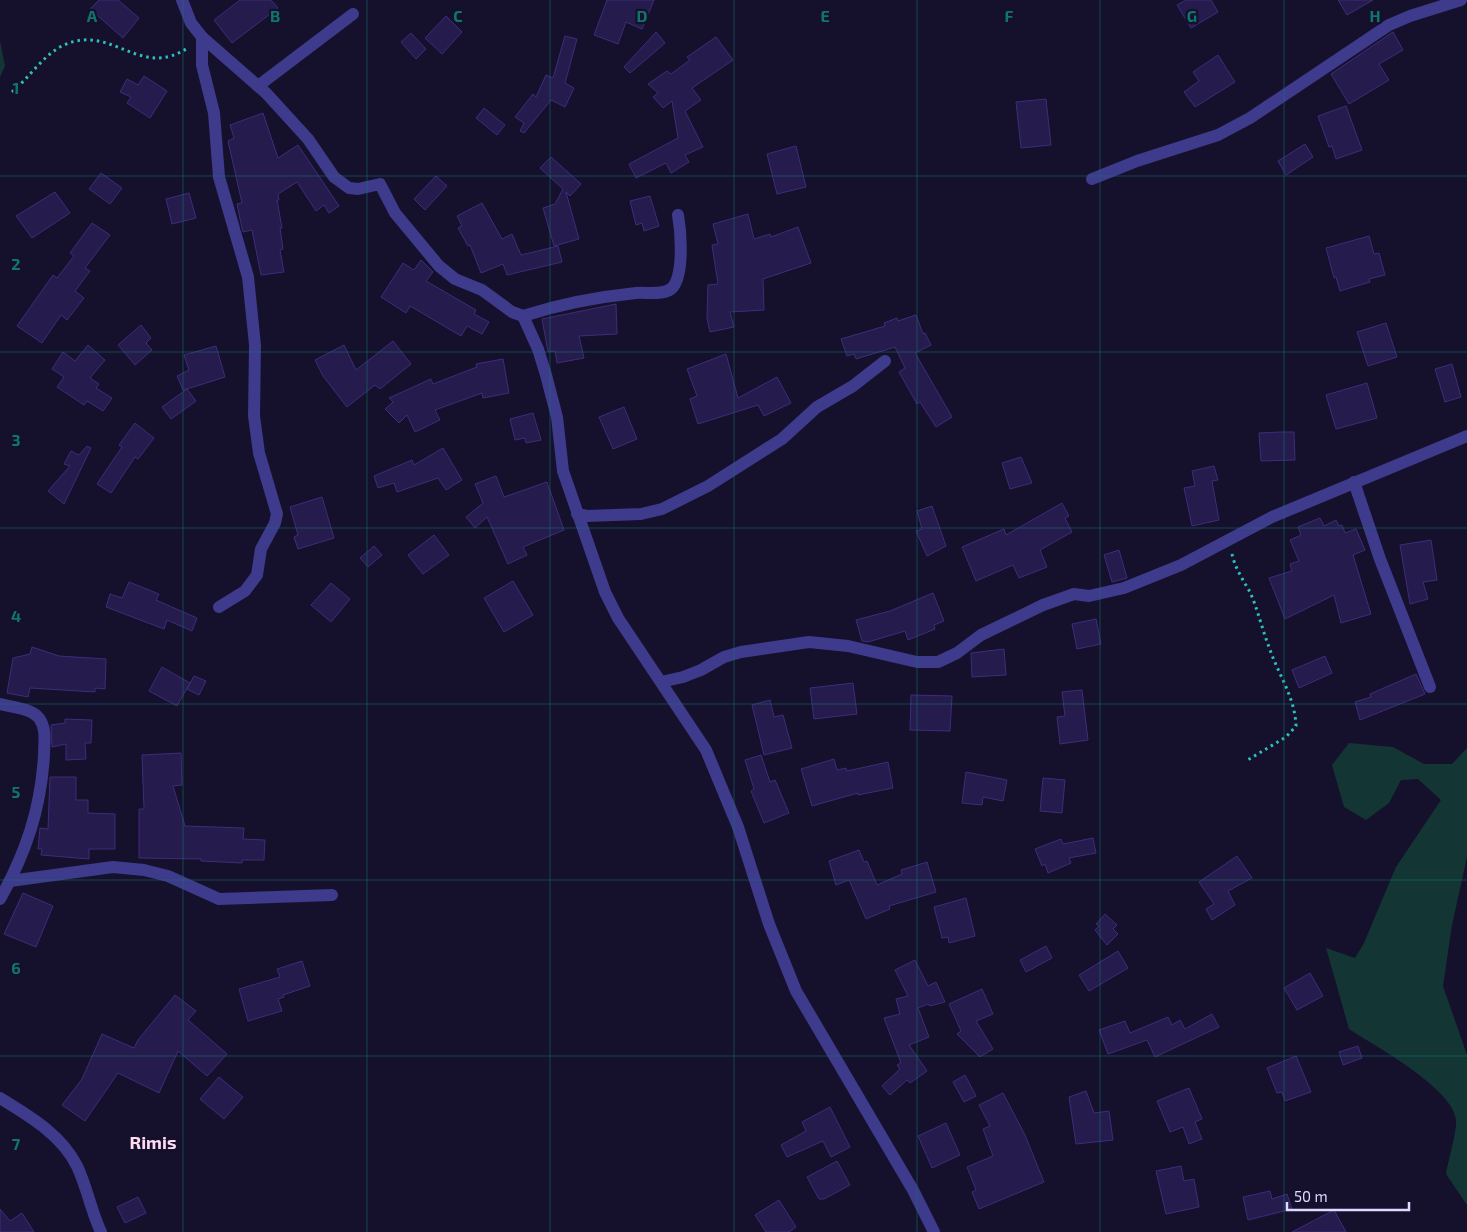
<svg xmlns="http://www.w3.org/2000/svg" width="1467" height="1232" font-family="'Exo 2',sans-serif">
	<rect width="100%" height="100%" fill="#15102b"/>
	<g fill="#133635">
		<path d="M0,41l5,25 -5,11z"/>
		<path d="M1349,743l44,4 31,17h28l15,-16v109l-15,68 -9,61 24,69v150l-21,-31c2,-13 11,-42 10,-54 -3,-32 -81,-74 -107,-91l-23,-81 29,10 9,-15 32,-76 45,-67 -23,-21 -17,1 -12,23 -23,17 -22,-13 -12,-42z"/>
	</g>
	<g fill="#261b4d" stroke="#3d2d7a">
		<path d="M99,0h19l21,18 -16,20 -33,-29z"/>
		<path d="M240,0h31l7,8 -46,35 -18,-23z"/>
		<path d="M607,0h47l-12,29 -16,-7 -8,22 -24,-9z"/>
		<path d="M1186,0h25l7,12 -27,16 -14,-23z"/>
		<path d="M1338,0h35l-26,15z"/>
		<path d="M446,16l16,16 -20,22 -17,-16z"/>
		<path d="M656,32l9,11 -35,30 -6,-6z"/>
		<path d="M1393,32l10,18 -24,14 10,16 -40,24 -18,-30z"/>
		<path d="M411,33l15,16 -10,10 -15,-17z"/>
		<path d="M565,36l12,3 -12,44 9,5 -9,19 -14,-7 -27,33 -4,-2 4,-8 -9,-6 18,-23 3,3 10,-22 7,3z"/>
		<path d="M716,37l17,23 -41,28 9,12 -16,11 18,36 -18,8 4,7 -18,11 -5,-10 -30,15 -7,-14 49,-26 -6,-37 -9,7 -10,-11 5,-4 -10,-9 19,-13 4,3 19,-14 -3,-3z"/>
		<path d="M1218,55l17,27 -40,25 -11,-15 15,-11 -6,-9z"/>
		<path d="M144,76l23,15 -17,27 -23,-15 4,-6 -11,-5 7,-13 11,6z"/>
		<path d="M1046,99l5,46 -30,3 -5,-46z"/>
		<path d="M1346,106l16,44 -26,9 -4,-13 -3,1 -11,-31z"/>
		<path d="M484,108l21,17 -8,10 -21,-17z"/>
		<path d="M263,113l15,45 20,-13 41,61 -10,7 -5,-8 -8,6 -19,-29 -19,12 1,6h-2l5,28h-2l3,21 -3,1 4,22 -23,3 -9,-45 -9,2 -3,-13 -3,-15 5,-1 -14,-62 6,-3 -4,-13z"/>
		<path d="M1305,144l8,13 -27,18 -8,-14z"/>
		<path d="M796,146l10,41 -29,7 -10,-40z"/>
		<path d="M551,157l30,27 -11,12 -4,-4 13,47 -25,7 -11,-38 12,-4 8,-15 -23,-21z"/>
		<path d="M101,173l21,15 -12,16 -21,-15z"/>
		<path d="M436,176l11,10 -22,24 -11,-11z"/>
		<path d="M55,192l15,21 -38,25 -16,-22z"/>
		<path d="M189,193l7,25 -24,6 -6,-25z"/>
		<path d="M650,196l9,30 -15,5 -2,-8 -6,2 -6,-24z"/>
		<path d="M482,203l20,36 10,-5 9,21 37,-9 4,16 -55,13 -4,-11 -22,9 -11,-28 -2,1 -10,-18 4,-2 -5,-10z"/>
		<path d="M748,214l6,25 16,-5 1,3 27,-10 13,36 -48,16 1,31 -34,2 4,15 -24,5 -3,-14 1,-33 10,-1 -6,-39 6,-1 -5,-20z"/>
		<path d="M92,223l18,12 -25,33 5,3 -15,20 9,7 -17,22 -6,-5 -19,28 -25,-17 36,-51 4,3 17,-22 -4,-3z"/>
		<path d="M1369,236l5,18 5,-1 6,22 -16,4 1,3 -30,9 -4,-14 -2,1 -8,-30z"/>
		<path d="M421,260l12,12 -7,9 50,29 -2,4 15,8 -7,12 -15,-8 -6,10 -51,-30 -4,7 -25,-16 22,-34 11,7z"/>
		<path d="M616,304l1,30 -38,2 5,22 -27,5 -2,-12 -7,1 -6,-33z"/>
		<path d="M916,315l7,19 2,-1 6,12 -16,8 37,64 -16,10 -16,-25 -3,2 -18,-32 6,-4 -10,-21 -39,12 -2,-5 -7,2 -6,-17 44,-13 -1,-3 13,-5 1,3z"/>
		<path d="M1386,323l11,34 -29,9 -11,-34z"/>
		<path d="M141,325l10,13 -5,5 6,7 -17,15 -17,-20z"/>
		<path d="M393,341l18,23 -31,25 -5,-4 -28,22 -24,-31 -8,-16 29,-15 12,25z"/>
		<path d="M88,345l17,15 -15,18 9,6 -3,4 16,10 -9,13 -16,-10 -3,4 -27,-18 7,-10 -12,-8 11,-17 12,9z"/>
		<path d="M216,346l9,31 -38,12 9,12 -25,18 -9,-12 25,-18 -4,1 -6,-14 12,-6 -5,-15z"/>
		<path d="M726,354l12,44 39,-21 14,26 -27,13 -6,-11 -60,19 -8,-25 7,-3 -10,-27z"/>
		<path d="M503,359l6,34 -26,5 -1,-5 -47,17 5,10 -25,12 -8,-17 -8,8 -14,-14 8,-7 -4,-4 42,-19 2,5 44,-17 -1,-3z"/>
		<path d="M1452,364l9,33 -16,5 -10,-33z"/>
		<path d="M1367,383l10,35 -41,11 -10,-34z"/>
		<path d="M624,407l13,32 -24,10 -14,-32z"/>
		<path d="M533,413l8,27 -15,3 -1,-5 -10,2 -5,-21z"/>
		<path d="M135,423l19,15 -16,21 -3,-2 -24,36 -14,-9 25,-37 -3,-2z"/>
		<path d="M1281,432h13l1,28 -34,1 -2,-28z"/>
		<path d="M87,446l4,2 -27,56 -16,-13 22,-25 -6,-2 7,-13 8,4z"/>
		<path d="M443,448l19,32 -16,10 -8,-12 -41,14 -3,-9 -16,5 -4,-12 38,-16 2,5z"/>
		<path d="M1021,457l11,26 -22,6 -8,-26z"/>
		<path d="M1214,466l4,14 -6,1 7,39 -27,6 -8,-38 11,-2 -3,-15z"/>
		<path d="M496,476l8,21 43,-15 17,48 -41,17 4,8 -19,9 -21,-47 -12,11 -9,-11 17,-14 -8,-19z"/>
		<path d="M322,497l12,41 -36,11 -4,-12 4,-2 -8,-28z"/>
		<path d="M1062,503l7,13 -4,2 7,14 -32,18 7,17 -28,11 -6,-13 -37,16 -14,-34 42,-18 2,6z"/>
		<path d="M932,506l14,40 -19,10 -11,-25 6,-2 -5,-18z"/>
		<path d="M1320,518l4,8 12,-6 3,6 3,-1 3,8 11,-4 9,21 -12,5 18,59 -30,9 -7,-28 -49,24 -16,-41 23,-7 -2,-7 9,-3 -9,-21 11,-5 -3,-8z"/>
		<path d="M434,535l15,20 -26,19 -15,-19z"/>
		<path d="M1431,540l6,40 -14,2 5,17 -18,5 -10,-59z"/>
		<path d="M374,546l8,9 -14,12 -8,-9z"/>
		<path d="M1119,550l8,28 -15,4 -8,-27z"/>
		<path d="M513,581l20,34 -29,17 -20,-34z"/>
		<path d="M129,582l30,12 -3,6 41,18 -5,13 -25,-11 -3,9 -58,-22 4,-13 12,4z"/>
		<path d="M331,583l19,16 -19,23 -20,-17z"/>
		<path d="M933,593l11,28 -10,4 1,4 -27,11 -3,-9 -37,11 -6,-1 -6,-21 34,-9z"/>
		<path d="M1096,619l5,25 -24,5 -5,-25z"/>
		<path d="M32,647l27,9 47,3 -1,30 -10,-1v4l-65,-4 -2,9 -21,-4 6,-35 17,-4z"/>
		<path d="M1004,649l2,26 -34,2 -1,-24z"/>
		<path d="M1325,656l7,17 -33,15 -7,-18z"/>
		<path d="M162,667l28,16 -13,23 -28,-15z"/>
		<path d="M1416,674l9,20 -65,26 -5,-18 16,-5 -1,-3z"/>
		<path d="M194,676l12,5 -7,14 -12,-6z"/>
		<path d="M853,683l4,31 -43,5 -4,-31z"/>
		<path d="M1082,690l6,50 -28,4 -3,-27 8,-1 -3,-24z"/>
		<path d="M911,695l41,1 -2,35 -40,-1z"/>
		<path d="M770,700l4,17 9,-2 9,33 -28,7 -12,-50z"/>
		<path d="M65,719l27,1 -1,23h-6l1,16 -20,1v-16l-14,3 -1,-22 14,-2z"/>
		<path d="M181,753l1,32 -9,1 12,40 59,2 -1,11 22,1 -1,20h-22v3l-41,-2v-2l-62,-1v-49h5l-2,-54z"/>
		<path d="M761,755l9,27 5,-2 14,33 -25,10 -13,-32 3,-2 -9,-29z"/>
		<path d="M834,759l3,11 9,-2 1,3 41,-9 5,26 -35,7v-2l-46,13 -11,-37z"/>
		<path d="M966,772l41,8 -4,21 -20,-4 -1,8 -20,-2z"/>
		<path d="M50,777h26v23h12v13l27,1v35h-26v10l-48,-4 1,-6h-4l2,-21 8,1z"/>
		<path d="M1043,778l22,2 -3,33 -22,-2z"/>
		<path d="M1093,838l3,15 -27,5 2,5 -23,10 -3,-9 -3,2 -7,-17 26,-10 2,5z"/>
		<path d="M859,850l5,12 3,-1 10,24 25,-11 -1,-4 26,-8 9,30 -47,14 1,3 -24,10 -17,-39 -13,5 -7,-24z"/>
		<path d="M1237,856l15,22 -24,13 7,14 -23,15 -6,-11 8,-5 -15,-22z"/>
		<path d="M23,893l30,13 -17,41 -32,-13z"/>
		<path d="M966,898l9,38 -26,7 -1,-6 -6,1 -8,-31z"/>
		<path d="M1105,914l12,11 -4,4 5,5 -11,11 -12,-15 4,-4 -3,-2z"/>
		<path d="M1046,946l6,12 -26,14 -6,-12z"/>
		<path d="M1118,951l10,17 -39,23 -10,-16z"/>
		<path d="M915,960l13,26 8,-4 9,20 -15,4 -2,-2 -10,4 11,29 -20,8 18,26 -17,12 -3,-3 -17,15 -8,-9 18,-17 -3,-4 4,-2 -17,-45 16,-4 -4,-15 12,-3 -13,-26z"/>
		<path d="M302,961l8,25 -27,9 1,2 -6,2 4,12 -34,10 -9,-32 41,-12 -3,-8z"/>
		<path d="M1310,973l13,23 -26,14 -13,-22z"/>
		<path d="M982,989l11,25 -17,7 17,28 -13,8 -23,-23 4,-3 -12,-27z"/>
		<path d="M175,995l21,16 -8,9 39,34 -20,22 -29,-25 -19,42 -41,-20 -33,48 -23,-16 20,-26 20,-45 32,14 4,-8z"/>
		<path d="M1212,1014l7,13 -64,30 -8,-17 -39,14 -9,-24 26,-9 5,12 38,-16 4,8 8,-5 5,9z"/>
		<path d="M1358,1046l4,12 -19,7 -4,-13z"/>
		<path d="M1296,1056l15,36 -26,9 -3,-9 -5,1 -10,-25z"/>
		<path d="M965,1075l11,21 -12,6 -11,-20z"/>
		<path d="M219,1077l24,20 -19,22 -24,-20z"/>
		<path d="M1189,1088l13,31 -7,3 7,17 -13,5 -6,-17 -13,5 -13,-31z"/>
		<path d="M1086,1091l8,22 15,-2 4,29 -37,4 -7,-47z"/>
		<path d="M1003,1093l22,42 19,47 -65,27 -7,-17 4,-2 -9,-23 26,-11 -10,-27 7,-3 -11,-21z"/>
		<path d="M830,1107l20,40 -19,10 -8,-16 -36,16 -6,-12 25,-14 -4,-9z"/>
		<path d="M946,1123l14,32 -28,13 -14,-32z"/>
		<path d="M837,1161l13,24 -26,14h-5l-12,-22z"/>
		<path d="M1181,1166l3,15 10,-2 5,28 -33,7 -10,-43z"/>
		<path d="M1270,1191l2,8 15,-5 5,15 -44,11 -5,-23z"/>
		<path d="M138,1197l8,16 -21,10 -8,-16z"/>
		<path d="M779,1200l17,27 -7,5h-23l-11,-17z"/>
		<path d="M0,1209l10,12 12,-8 12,19h-34z"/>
		<path d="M1334,1210l12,22h-54z"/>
	</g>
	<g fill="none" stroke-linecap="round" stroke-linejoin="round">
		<g stroke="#2cc1bb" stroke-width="3" stroke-dasharray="2.5 4" stroke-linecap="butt">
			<path d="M12,92c17,-14 32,-38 52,-47 49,-22 76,36 125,2"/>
			<path d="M1232,554c3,14 11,26 18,38 8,18 12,37 19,55 9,27 26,50 27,79l-10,11 -40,24"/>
		</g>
		<g stroke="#3e3a8c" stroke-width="12">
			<path d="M202,37v28l12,48 5,64 29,100 7,68 -1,71 5,37 18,61 -2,9 -14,26 -4,26 -12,16 -26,16"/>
			<path d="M258,86l95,-72"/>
			<path d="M1092,179l45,-18 81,-26 32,-17 139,-93 21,-9 51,-16"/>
			<path d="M523,316c37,-12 74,-19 113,-23 10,-1 30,3 37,-6 11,-14 8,-55 5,-72"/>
			<path d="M1354,482l26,77 50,128"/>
			<path d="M577,514l10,2 54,-2 21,-5 46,-23 74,-47 35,-32 36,-21 32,-25"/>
			<path d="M661,682l22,-5 18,-7 23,-13 17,-5 68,-10 39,4 69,16h21l19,-9 24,-18 62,-30 31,-11 15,2 35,-8 57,-23 91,-48 195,-81"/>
			<path d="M0,704c11,3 31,4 39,14 8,11 5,25 5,37 -3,53 -18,98 -44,144"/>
			<path d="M10,881l103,-14 31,3 24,6 51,23 113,-4"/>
			<path d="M0,1098c29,18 61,36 77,68 10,21 14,45 24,66"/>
		</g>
		<path stroke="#3e3a8c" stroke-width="12" d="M182,0l9,23 11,14 64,56 42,46 26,38 15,11 9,1 22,-5 15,29 44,53 16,13 27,11 30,22 11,4 15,33 8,26 11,42 6,54 42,121 13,26 88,132 32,77 31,97 27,67 117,199 21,42"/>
	</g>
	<path fill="none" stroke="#0f766e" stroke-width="1" stroke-opacity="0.55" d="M183,0v1232M367,0v1232M550,0v1232M734,0v1232M917,0v1232M1100,0v1232M1284,0v1232M0,176h1467M0,352h1467M0,528h1467M0,704h1467M0,880h1467M0,1056h1467"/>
	<g text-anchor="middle" stroke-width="4.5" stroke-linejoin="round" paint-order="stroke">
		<g font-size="18" font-weight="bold" fill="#ffdcf2" stroke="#15102b">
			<text x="153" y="1149">Rimis</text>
		</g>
	</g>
	<g font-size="16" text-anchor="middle" font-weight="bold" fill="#0f766e" stroke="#15102b" stroke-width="4.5" stroke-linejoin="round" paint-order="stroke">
		<text x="92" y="22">A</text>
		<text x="275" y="22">B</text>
		<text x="458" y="22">C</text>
		<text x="642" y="22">D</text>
		<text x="825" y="22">E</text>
		<text x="1009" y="22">F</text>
		<text x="1192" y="22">G</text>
		<text x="1375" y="22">H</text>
		<text x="16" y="94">1</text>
		<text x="16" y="270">2</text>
		<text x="16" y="446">3</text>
		<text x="16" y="622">4</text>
		<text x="16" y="798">5</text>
		<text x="16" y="974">6</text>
		<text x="16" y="1150">7</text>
	</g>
	<path d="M1287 1202v8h122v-8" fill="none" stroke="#dfdaff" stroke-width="2.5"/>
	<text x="1294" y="1202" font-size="15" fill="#dfdaff" stroke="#15102b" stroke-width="4" paint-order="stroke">50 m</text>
</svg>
